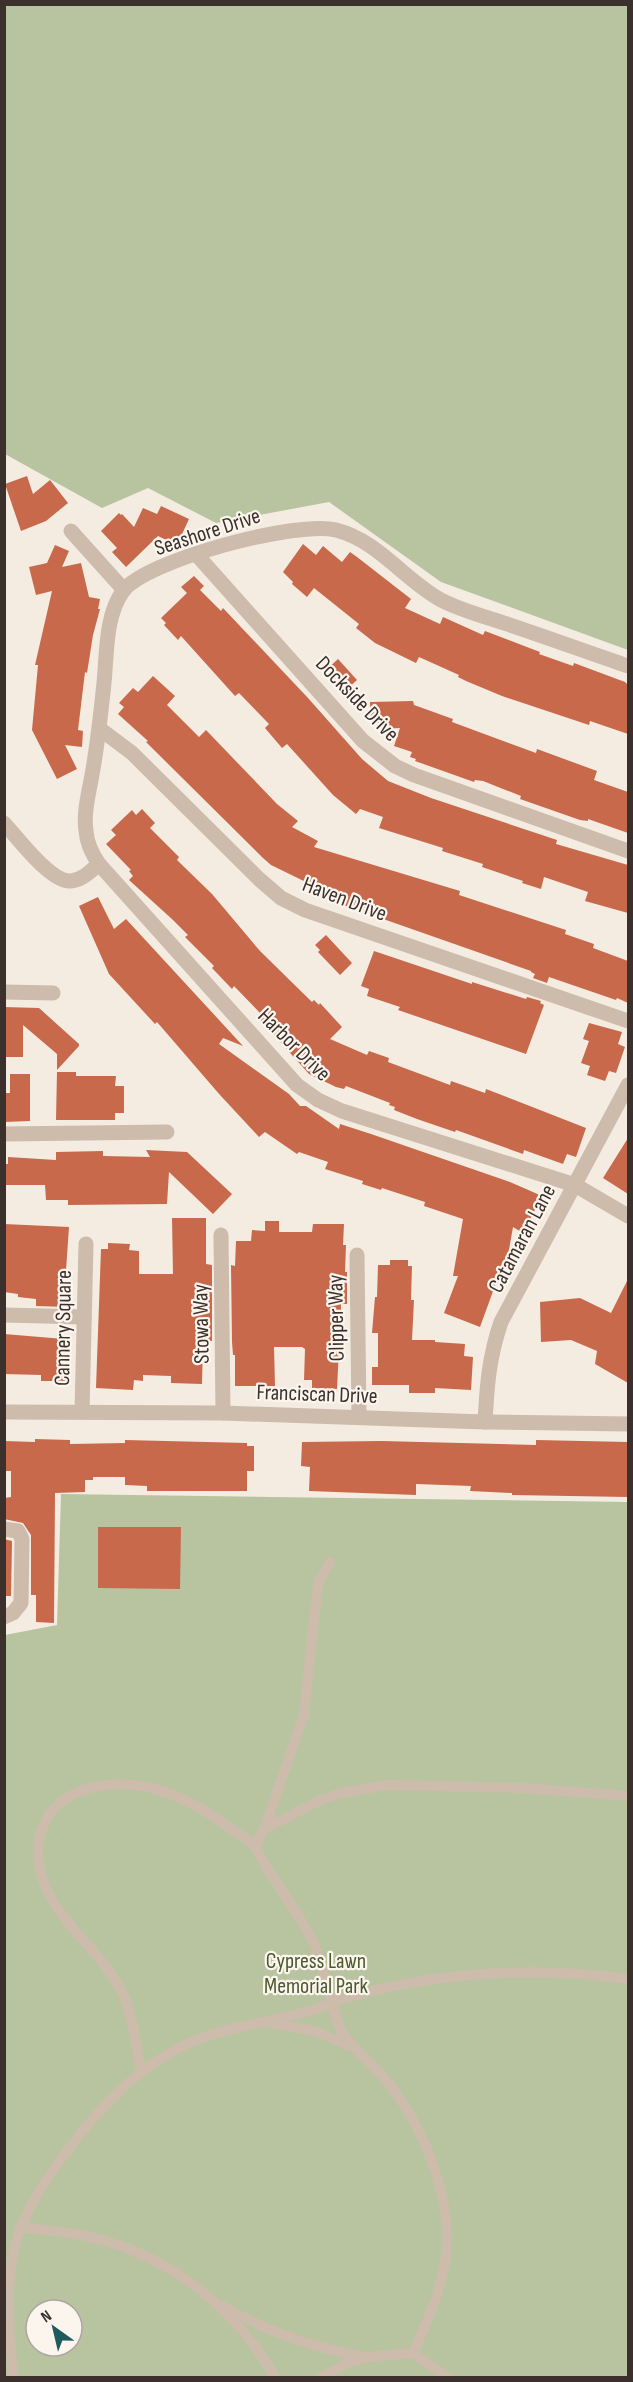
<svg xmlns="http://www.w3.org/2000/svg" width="633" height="2382" font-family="'Sofia Sans Condensed',sans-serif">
	<rect width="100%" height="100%" fill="#f4ebe1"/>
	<g fill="#b8c4a0" fill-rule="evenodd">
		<path d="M5,4l623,1v645l-187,-68 -112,-80 -113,21 -68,-35 -46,20 -97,-54z"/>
		<path d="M61,1494l567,8v875l-623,1v-743l52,-10zM36,2310h36v36h-36z"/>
	</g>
	<g fill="#c8694b">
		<path d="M27,476l6,18 17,-14 18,23 -22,18 -25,10 -16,-47z"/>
		<path d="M161,506l28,13 -12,26 -19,-9 -32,31 -14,-15 5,-4 -16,-17 18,-18 2,2 1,-1 12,13 9,-19 14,6z"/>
		<path d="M303,544l13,11 7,-9 19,16 8,-10 7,5 54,42 -6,9 35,16 3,-7 40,18 2,-4 55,21 -1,2 34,12 1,-3 51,19 3,3v49l-38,-13 -1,4 -87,-29 -36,-15 -8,-4 1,-2 -40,-18 -3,6 -41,-20 -19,-15 3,-4 -45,-36 -7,9 -15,-13 1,-2 -10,-10z"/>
		<path d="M55,545l14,6 -7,16 19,-4 8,34 11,2 -2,10h2l-7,26 -6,38 -2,-1 -7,58 5,1 -1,16 -17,-2 12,24 -20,10 -25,-49 6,-65h-3l17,-74 -16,4 -7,-28 18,-4z"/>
		<path d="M194,576l10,10 -4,4 21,21 2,-3 85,90 54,61 26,22 43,17 126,42 -1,4 72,21v48l-43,-12 3,-9 -44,-15 -3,12 -19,-6 1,-2 -41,-14 1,-3 -41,-13 1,-3 -64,-20 4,-11 -23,-8 -4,5 -23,-19 -46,-51 -5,4 -17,-20 4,-4 -30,-31 -4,3 -54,-60 -3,4 -14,-15 2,-2 -5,-5 26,-25 -6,-6z"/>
		<path d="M338,659l19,21 -11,10h-6l-16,-18z"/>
		<path d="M153,676l22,20 -8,9 32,32 7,-7 71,74 21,17 -6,6 26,14 -4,6 146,44 -1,4 107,35 -1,4 29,10 -1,4 35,13v42l-11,-5 -1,2 -67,-23 -2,6 -14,-5 2,-4 -4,-2v-1l-219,-77 2,-8 -43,-21 -8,-7 -117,-116 2,-1 -30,-27 6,-7 -5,-4 14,-15 5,4z"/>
		<path d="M413,701l1,4 39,14 -1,3 84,31 1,-4 60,22 -3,9 34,12v41l-40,-14v2l-8,-1 -60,-21 1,-3 -38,-15 -8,-1 -1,2 -59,-21 1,-2 -6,-2 2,-5 -18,-6 6,-18 -20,1 -1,-6h-8l-1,-21z"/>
		<path d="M142,809l13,14 -5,5 29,29 -2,3 35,34 48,57 52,51 2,-2 5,5 1,-2 22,24 -12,12 37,16 2,-4 20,7 -1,4 62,23 1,-4 34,12 1,-4 100,39 -10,29 -9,-3 -4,10 -39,-14 -1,4 -67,-24 -1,2 -38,-13 -23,-9 1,-3 -6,-2 1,-2 -44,-17 -2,3 -8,-2 -27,-13 -52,-58 3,-3 -26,-27 -2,3 -20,-21 2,-2 -29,-29 3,-2 -15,-15 -44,-40 4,-4 -4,-5 2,-1 -25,-26 10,-9 -5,-5 21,-20 4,5z"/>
		<path d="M98,897l16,32 12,-10 117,127 -20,-8 -4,6 70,50 11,12h6l33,23 1,-5 31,10 139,48 32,14 -19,37 -10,-6 -9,51h-2l-1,6 -5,-1 -16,44 -36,-14 14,-37h-5l10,-57 -39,-13 1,-4 -43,-14 -1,2 -19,-6 1,-3 -38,-12 3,-7 -29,-10 -2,2 -32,-22 -6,5 -39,-42 -63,-73 -2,2 -46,-50 -30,-68z"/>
		<path d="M326,935l26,28 -12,12 -22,-23 2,-2 -5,-5z"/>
		<path d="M374,951l98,33v-2l54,17 1,-2 14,4 -1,2 4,2 -18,49 -128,-44 2,-3 -33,-11 2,-7 -8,-3z"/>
		<path d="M4,1007l35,1 40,36v2l-22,24v-16l-34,-29v32h-19z"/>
		<path d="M589,1023l33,9 -4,12 7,3 -9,26 -7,-2 -4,10 -18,-6 3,-9 -9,-3 8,-22 -6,-2z"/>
		<path d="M57,1072h19v4h40l-1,10h9v27h-9v7h-59z"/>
		<path d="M10,1074h20v47l-26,1v-29h6z"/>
		<path d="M628,1138v56l-25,-16z"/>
		<path d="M146,1150l41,2 45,42 -19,20 -44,-42 -2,32 -99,1v-5h-22l-1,-15h-41v-21h4v-7l48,3v-8l47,-1v5l47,1z"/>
		<path d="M172,1218h34v46l6,1v76h-9l-1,43 -31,-1v-7l-28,-1v6l-9,-1 -1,10 -37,-2 5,-139h7v-6l22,1 -1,6 10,1v23h34z"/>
		<path d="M265,1221h14v11h33l1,-8h31l-1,21h3l-1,27h2v32h-6v45h-2l-2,40 -25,-1v-8h-8l1,-31 -3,-2h-28l1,39h-40v-31h-2l-1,-13 -1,-77 4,1 1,-25h15l1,-11 13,1z"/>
		<path d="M4,1224l65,3 -3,43h4l-3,37 -31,-1v-7l-18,-2v-3l-14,-2z"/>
		<path d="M390,1260h18v6h4l-1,34h3l-2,40h23v2l30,2 -1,12 9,1 -2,33 -36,-2v5h-26v-8h-37v-18h6v-34h-6l3,-36h2l1,-32h12z"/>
		<path d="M628,1279v104l-33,-19 2,-13 -26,-11 -30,2 -1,-40 40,-4 31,15z"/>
		<path d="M4,1334l60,5 -1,12h5l-3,30h-24v-6l-37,-1z"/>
		<path d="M35,1439l35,1v4l55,-1v-3l122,3v3h7v25h-7v20h-100v-5l-22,-1v-8h-32v3h-8v12l-30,1 -1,130 -18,-1v-27h-5v-60l-8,-12 -19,-4v-21l7,-1v-26h-7v-30l31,1z"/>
		<path d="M536,1440l92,2v55l-116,-2v-2l-42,-2 1,-5 -55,-2v11l-107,-4 1,-24 -9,-1 1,-24 80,-1 154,4z"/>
		<path d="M98,1527h83l-1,62 -82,-1z"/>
		<path d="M4,1539l8,2 -1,55h-7z"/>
	</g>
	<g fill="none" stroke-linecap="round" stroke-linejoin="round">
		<g stroke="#cdbbac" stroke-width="10">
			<path d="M264,1829l57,-29 20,-7 45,-8 136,3 106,8"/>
			<path d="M255,1846l9,-17 40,-114 13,-124 2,-10 11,-19"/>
			<path d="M271,2023l43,8 36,15"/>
			<path d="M141,2072c-5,-29 -8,-61 -23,-87 -25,-45 -80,-76 -80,-133 1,-32 19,-55 49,-63 52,-15 102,8 143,39 8,5 19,11 25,19 5,6 7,14 11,20 16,24 33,47 46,73 13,29 17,61 29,91 14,21 37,37 52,58 34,46 61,115 52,173 -5,32 -19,62 -32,91"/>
			<path d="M21,2228c37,2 73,7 108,21 60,23 115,72 146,129"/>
			<path d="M223,2306c43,25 93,43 143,51"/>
			<path d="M13,2378c-3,-46 -9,-92 3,-136 8,-28 24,-53 40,-76 37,-52 80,-101 140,-126 36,-14 74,-18 110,-28 15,-4 28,-11 43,-15 91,-25 186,-31 279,-18"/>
			<path d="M321,2378l24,-14 21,-7 47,-4 36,25"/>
		</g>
		<g stroke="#cdbbac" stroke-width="15">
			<path d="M71,531l53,59"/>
			<path d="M196,554l167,187 32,25 19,9 214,76"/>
			<path d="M100,729l32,24 127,126 22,19 24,12 323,111"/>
			<path d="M4,823c14,15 47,60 67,58 11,-1 20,-10 28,-17l198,221 21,15 24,11 233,74 53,31"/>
			<path d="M99,864c-7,-10 -12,-20 -13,-33 -3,-20 4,-42 7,-62 5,-29 8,-57 11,-86 3,-29 1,-67 19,-92 24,-31 174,-71 213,-61 43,11 67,49 105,70 19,10 42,16 63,23 42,14 83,29 124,43"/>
			<path d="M4,992l49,1"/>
			<path d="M4,1134l163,-2"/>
			<path d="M221,1235l2,178"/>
			<path d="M357,1255l2,162"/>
			<path d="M4,1315l80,2"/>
			<path d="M4,1412l219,1 262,9 143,2"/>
			<path d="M82,1412l4,-168"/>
			<path d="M485,1422c2,-37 4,-65 16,-100l127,-237"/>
			<path d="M4,1529l14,2 4,8 -1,64 -8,10 -9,4"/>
		</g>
	</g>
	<g text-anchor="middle" stroke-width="4.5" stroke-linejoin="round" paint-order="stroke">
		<g font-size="22" fill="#3b302b" stroke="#fbf5ee">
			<text transform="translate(207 531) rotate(-18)" y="8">Seashore Drive</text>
			<text transform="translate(358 698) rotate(46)" y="8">Dockside Drive</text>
			<text transform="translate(345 898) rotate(21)" y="8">Haven Drive</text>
			<text transform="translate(295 1044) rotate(45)" y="8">Harbor Drive</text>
			<text transform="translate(521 1238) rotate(-62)" y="8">Catamaran Lane</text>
			<text transform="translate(335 1318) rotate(-91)" y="8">Clipper Way</text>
			<text transform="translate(200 1324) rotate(-91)" y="8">Stowa Way</text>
			<text transform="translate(62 1328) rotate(-89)" y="8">Cannery Square</text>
			<text transform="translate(317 1393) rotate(2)" y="8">Franciscan Drive</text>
		</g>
		<g font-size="22" fill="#4a5a2e" stroke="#fbf5ee">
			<text x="316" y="1968">Cypress Lawn<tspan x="316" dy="25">Memorial Park</tspan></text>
		</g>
	</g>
	<rect width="633" height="2382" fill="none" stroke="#3b302b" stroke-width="12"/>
	<g transform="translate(54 2328) rotate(326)"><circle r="28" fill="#fbf5ee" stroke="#aea6a0" stroke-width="1.5"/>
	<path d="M0-4.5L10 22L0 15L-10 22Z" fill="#1f5a5e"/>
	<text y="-9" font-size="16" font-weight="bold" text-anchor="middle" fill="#3b302b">N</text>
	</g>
</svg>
